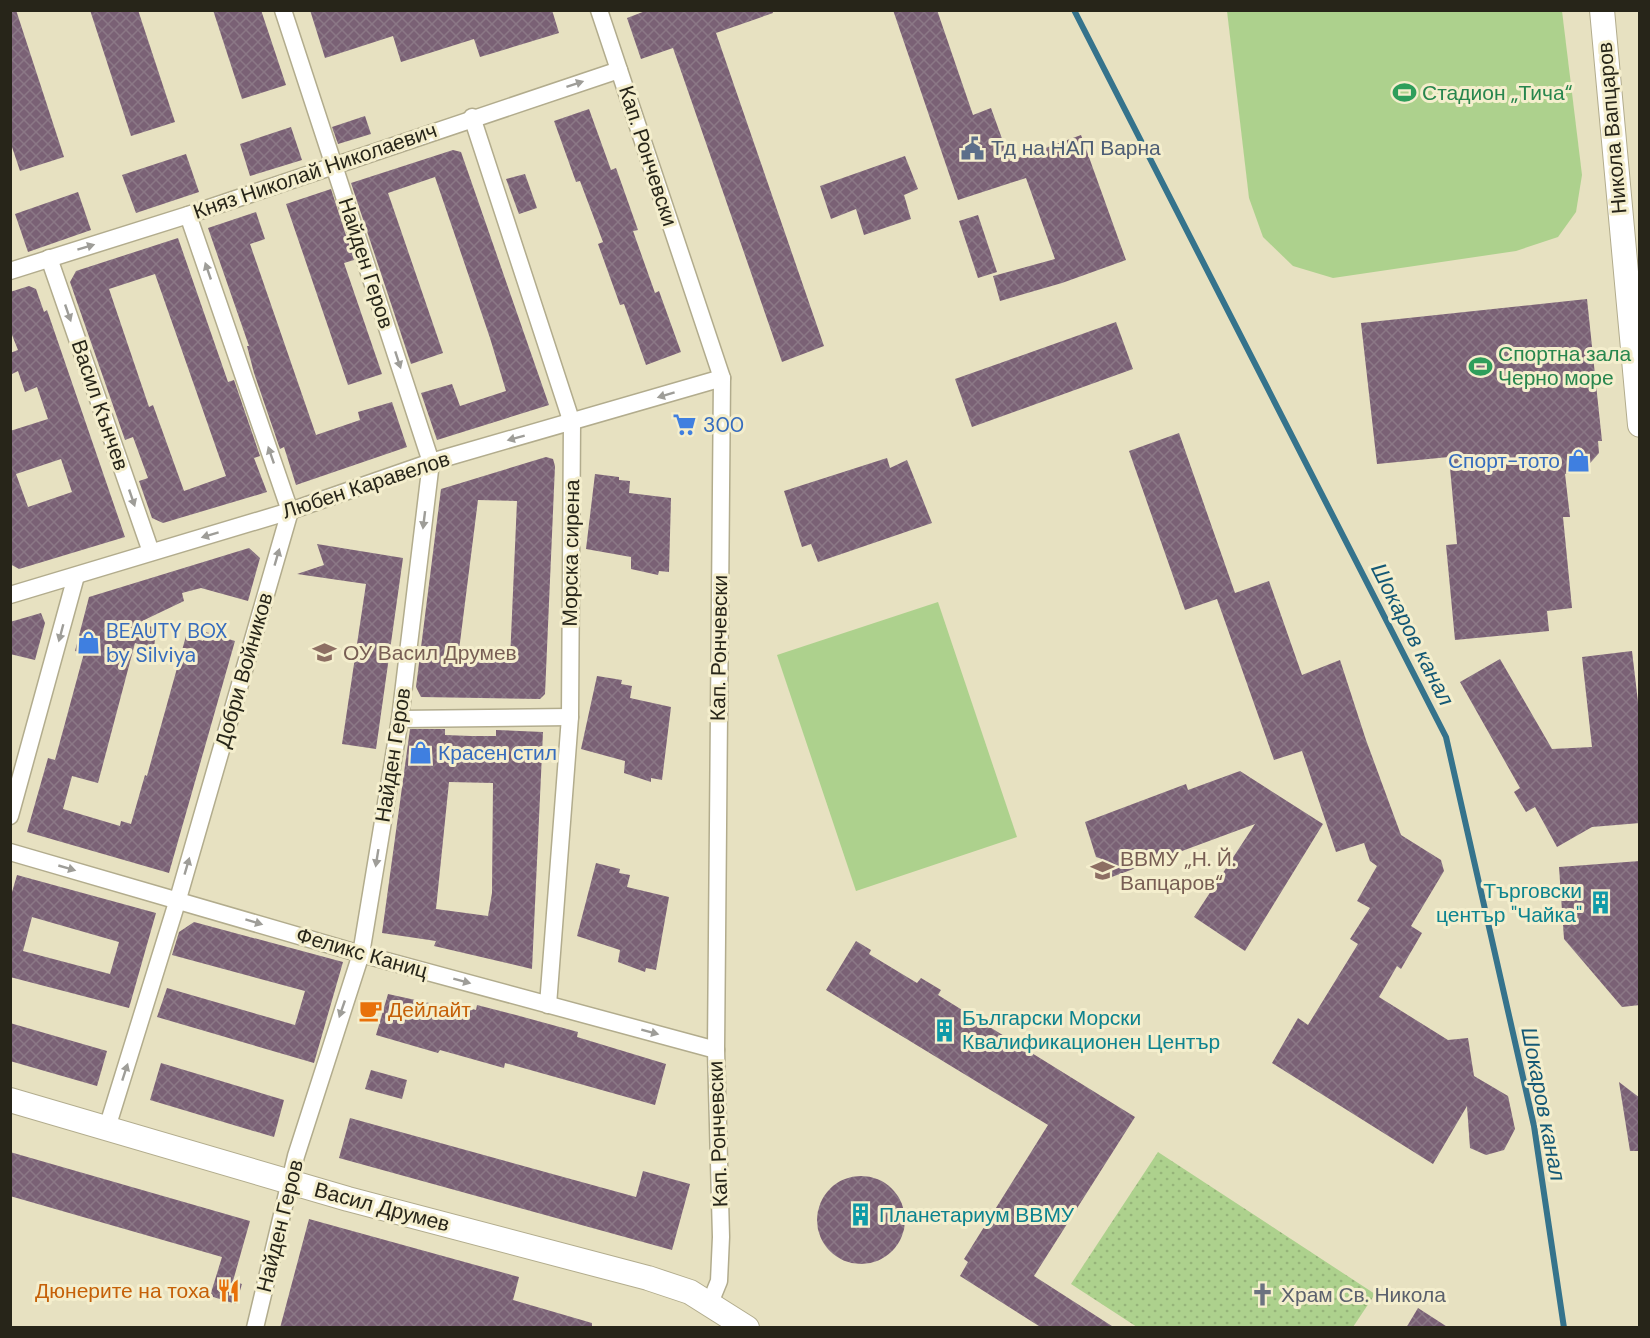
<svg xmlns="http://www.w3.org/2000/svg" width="1650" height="1338" font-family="'DM Sans',sans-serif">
	<defs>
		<pattern id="park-dots" width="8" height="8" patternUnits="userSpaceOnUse" patternTransform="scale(1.5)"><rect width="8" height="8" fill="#add18d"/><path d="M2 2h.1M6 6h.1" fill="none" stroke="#95b379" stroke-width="1.8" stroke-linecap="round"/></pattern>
		<pattern id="building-cross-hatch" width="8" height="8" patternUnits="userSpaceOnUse" patternTransform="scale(1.5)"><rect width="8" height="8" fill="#7a6175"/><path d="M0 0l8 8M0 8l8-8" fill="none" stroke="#8b7886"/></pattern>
	</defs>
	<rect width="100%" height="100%" fill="#e7e1c1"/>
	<g fill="#add18d">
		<path d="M1227,11h335l20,164 -6,37 -18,25 -42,14 -183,27 -40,-12 -30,-29 -14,-39z"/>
		<path d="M938,602l79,235 -161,54 -79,-236z"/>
	</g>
	<path fill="url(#park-dots)" d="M1158,1152l217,142 -22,33h-216l-66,-43z"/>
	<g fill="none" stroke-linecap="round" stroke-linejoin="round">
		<path stroke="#35738c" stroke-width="6" d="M1074,10l372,727 88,389 30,202"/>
	</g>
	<g fill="url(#building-cross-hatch)" fill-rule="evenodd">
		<path d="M10,10h6l48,147 -44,14 -10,-30z"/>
		<path d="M90,10h48l37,112 -44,14z"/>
		<path d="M213,10h48l25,75 -44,14z"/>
		<path d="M310,10h242l7,23 -79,24 -6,-18 -73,23 -8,-26 -68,22z"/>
		<path d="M648,10h124l1,3 -57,20 108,313 -42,16 -109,-314 -32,11 -14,-41z"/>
		<path d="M893,10h44l36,105 18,-7 19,53 71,-26 45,125 -64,23 -62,18 -7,-25 62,-17 -29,-81 -68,22z"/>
		<path d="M589,109l22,61 5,-2 22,62 -5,1 22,62 4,-2 22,61 -35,13 -22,-61 -4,1 -22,-61 5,-2 -23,-61 -4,1 -22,-61z"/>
		<path d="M365,116l6,18 -33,10 -6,-17z"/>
		<path d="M291,127l11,33 -52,16 -10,-32z"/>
		<path d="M453,150l8,2 88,253 -112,35 -16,-47 31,-9 8,22 46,-15 -16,-53 -55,-161 -47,16 55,160 -32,11 -60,-181z"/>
		<path d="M186,154l13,38 -63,21 -14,-38z"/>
		<path d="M905,156l13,33 -14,6 7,24 -47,16 -8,-26 -25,10 -11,-33z"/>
		<path d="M525,174l12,34 -18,6 -13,-35z"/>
		<path d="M331,189l23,71 -10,3 38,111 -34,11 -62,-181z"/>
		<path d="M78,192l13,38 -63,22 -13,-38z"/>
		<path d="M256,212l9,27 -15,5 66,191 44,-15 -2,-8 34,-10 15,45 -111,38 -12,-38 -4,2 -26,-76 -7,-27h2l-41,-118z"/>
		<path d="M978,215l19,57 -19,6 -19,-57z"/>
		<path d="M178,238l50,144 6,-2 26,76 -6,2 13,34 -104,31 -11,-5 -13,-37 9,-3 -15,-41 -8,3 -55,-158 6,-11zM155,274l71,202 -42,15 -31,-86 -4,2 -40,-118z"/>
		<path d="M29,286l7,3 8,23 3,-2 78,227 -106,32 -9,-5v-133l38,-12 -11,-32 -12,5 -7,-21 -8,4v-22l8,-3 -8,-20v-38zM61,459l11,33 -44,15 -12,-33z"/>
		<path d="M1587,299l15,142h-4l1,12 -15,17 -19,4 5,43h-7l9,91 -25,3 2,20 -94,9 -9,-95 11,-1 -8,-87 -72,7 -16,-141z"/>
		<path d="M1116,322l17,47 -161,58 -17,-48z"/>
		<path d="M1179,433l56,160 34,-12 33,94 38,-15 26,80 35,95 40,25 3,11 -33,55 11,7 -21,36 -4,-3 -18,31 69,43 20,-2 6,38 34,20 7,33 -11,21 -18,5 -16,-7 -3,-42 -34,58 -161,-101 26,-45 10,7 50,-81 -8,-5 20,-31 -13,-7 20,-35 -7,-5 -6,-18 -28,9 -34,-101 -28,9 -57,-161 -32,11 -56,-159z"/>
		<path d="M546,457l7,2 2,7 -10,228 -5,5 -119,-2 -5,-10 25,-198zM478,500l39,1 -7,159 -52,-2z"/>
		<path d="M887,458l3,10 17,-8 25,63 -114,39 -7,-18 -9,3 -18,-56z"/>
		<path d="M595,474l24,3v3l11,1 -1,12 42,5 -2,74 -10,-1 -1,4 -27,-6v-12l-45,-8z"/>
		<path d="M317,544l86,14 -27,191 -34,-5 24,-160 -69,-10 27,-9z"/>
		<path d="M249,548l11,10 -12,43 -47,-13 -19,5 2,8 -46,22 18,5 -2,21 -19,-6 -37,140 -26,-7 -9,33 57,17 1,-5 10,3 14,-49 2,1 39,-140 17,5 3,-9 29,9 -66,232 -142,-41 21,-74 7,2 29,-107 -9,-2 14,-54z"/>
		<path d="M41,613l4,10 -10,37 -25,-6v-32z"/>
		<path d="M1632,651l8,68v104l-48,4 -35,20 -22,-40 -9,5 -12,-20 6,-4 -60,-106 40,-23 52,90 40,-2 -10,-90z"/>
		<path d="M597,676l25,4 -1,4 11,2 -2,12 41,9 -9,73 -11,-2v4l-27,-9 1,-12 -44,-12z"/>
		<path d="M410,729h35v6l26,1h25v-6l47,2 -11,237 -98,-23 2,-5 -54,-8zM449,782l44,1 -1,110 -4,23 -52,-7z"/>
		<path d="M1240,771l83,53 -78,127 -51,-34 61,-93 -146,54 -7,-19 -6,-2 -11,-35 101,-38 2,6z"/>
		<path d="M1640,861v144l-18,2 -58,-68 -5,-72z"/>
		<path d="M596,863l24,6 -1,4 11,2 -3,12 42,10 -13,73 -10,-2 -1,4 -27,-10 2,-12 -43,-14z"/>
		<path d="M17,875l139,38 -27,95 -119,-31v-78zM32,917l87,25 -9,32 -87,-23z"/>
		<path d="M194,922l149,40 -29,101 -157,-46 10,-29 128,37 10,-34 -133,-36 7,-23z"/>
		<path d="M856,941l15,9 -2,4 48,29 4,-5 20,12 -3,5 197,122 -101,159 81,52h-73l-82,-52 8,-14 -4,-3 84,-134 -222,-135z"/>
		<path d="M388,994l64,14 1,-4 23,6 1,-5 39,10 62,17 -1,5 89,27 -11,41 -150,-42 -1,5 -64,-18 -2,3 -62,-18z"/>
		<path d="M10,1023l97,28 -10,35 -87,-25z"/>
		<path d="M161,1063l123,37 -10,37 -124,-37z"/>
		<path d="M371,1070l36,10 -5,19 -37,-10z"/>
		<path d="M1619,1082l21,16v53h-10z"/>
		<path d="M350,1118l286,79 7,-26 47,13 -18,66 -333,-92z"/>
		<path d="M10,1152l240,69 -17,60 9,3 -6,20 -26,-8 12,-39 -212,-61z"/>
		<circle cx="861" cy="1220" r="44"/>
		<path d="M309,1219l210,58 -6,23 79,23v5h-312z"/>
		<path d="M1418,1308l31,20h-43z"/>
	</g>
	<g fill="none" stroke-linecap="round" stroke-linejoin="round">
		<defs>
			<g id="street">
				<path d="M599,10l123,368 -6,672 5,187 -2,44 -9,22"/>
				<path d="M472,117l100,306 -2,294 -22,288"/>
				<path d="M49,258l102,294"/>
				<path d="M10,271l178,-56 431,-145"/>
				<path d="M10,595l280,-84 141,-49 291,-84"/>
				<path d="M400,719l170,-2"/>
				<path d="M10,816l66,-240"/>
				<path d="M10,852l351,102 355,96"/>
				<path d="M107,1128l71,-229 112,-388 -102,-296"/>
				<path d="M255,1328l41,-172 65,-202 39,-235 31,-257 -148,-452"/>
			</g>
			<g id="secondary">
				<path d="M1602,10l38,415"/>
				<path d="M10,1100l338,99 300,79 42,14 57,36"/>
			</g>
		</defs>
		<use href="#street" stroke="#b2ac8d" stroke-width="19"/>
		<use href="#secondary" stroke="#b2ac8d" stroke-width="26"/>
		<use href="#street" stroke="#fff" stroke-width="16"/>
		<use href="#secondary" stroke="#fff" stroke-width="24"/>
	</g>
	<defs><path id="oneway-solid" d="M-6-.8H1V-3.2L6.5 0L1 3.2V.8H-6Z" transform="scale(1.5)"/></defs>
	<g fill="#9e9d98">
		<use href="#oneway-solid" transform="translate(575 84) rotate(-18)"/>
		<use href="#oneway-solid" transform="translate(86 247) rotate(-17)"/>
		<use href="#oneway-solid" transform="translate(208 271) rotate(-109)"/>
		<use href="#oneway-solid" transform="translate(68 313) rotate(71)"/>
		<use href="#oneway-solid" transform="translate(398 360) rotate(72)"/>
		<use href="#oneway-solid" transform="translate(666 395) rotate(163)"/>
		<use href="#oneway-solid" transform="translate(516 438) rotate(165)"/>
		<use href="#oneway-solid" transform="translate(271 455) rotate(-109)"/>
		<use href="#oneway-solid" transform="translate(132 498) rotate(71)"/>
		<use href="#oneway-solid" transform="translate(424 520) rotate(97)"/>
		<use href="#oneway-solid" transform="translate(210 535) rotate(163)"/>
		<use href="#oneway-solid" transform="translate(277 557) rotate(-74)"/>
		<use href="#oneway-solid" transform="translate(61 633) rotate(105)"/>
		<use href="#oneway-solid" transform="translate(377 858) rotate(99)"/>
		<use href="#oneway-solid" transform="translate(187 866) rotate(-74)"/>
		<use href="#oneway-solid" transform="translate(67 868) rotate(16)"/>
		<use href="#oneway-solid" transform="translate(254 922) rotate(17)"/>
		<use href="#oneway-solid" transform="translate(462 981) rotate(15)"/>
		<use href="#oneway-solid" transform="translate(342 1009) rotate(109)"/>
		<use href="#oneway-solid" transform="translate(650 1032) rotate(15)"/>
		<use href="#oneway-solid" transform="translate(125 1072) rotate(-72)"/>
	</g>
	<defs>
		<symbol id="stadium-bare" viewBox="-9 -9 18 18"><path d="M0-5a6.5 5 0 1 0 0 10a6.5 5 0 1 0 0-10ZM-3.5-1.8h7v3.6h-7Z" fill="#2e9e5b" stroke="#f4eecd" stroke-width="2.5" paint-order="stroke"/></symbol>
		<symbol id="civic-bare" viewBox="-9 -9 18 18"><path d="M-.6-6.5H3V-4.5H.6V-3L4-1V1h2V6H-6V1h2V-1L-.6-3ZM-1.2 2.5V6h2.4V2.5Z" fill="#5c6f8a" stroke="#f4eecd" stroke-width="2.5" paint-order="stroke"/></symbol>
		<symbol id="supermarket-bare" viewBox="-9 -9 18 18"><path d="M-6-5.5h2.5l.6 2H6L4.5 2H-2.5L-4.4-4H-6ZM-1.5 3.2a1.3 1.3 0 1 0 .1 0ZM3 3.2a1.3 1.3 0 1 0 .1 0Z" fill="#3f7fe0" stroke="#f4eecd" stroke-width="2.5" paint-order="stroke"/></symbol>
		<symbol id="shop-bare" viewBox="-9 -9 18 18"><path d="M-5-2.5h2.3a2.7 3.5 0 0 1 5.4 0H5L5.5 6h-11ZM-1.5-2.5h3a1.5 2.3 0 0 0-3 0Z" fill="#3f7fe0" stroke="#f4eecd" stroke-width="2.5" paint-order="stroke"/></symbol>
		<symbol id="school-bare" viewBox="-9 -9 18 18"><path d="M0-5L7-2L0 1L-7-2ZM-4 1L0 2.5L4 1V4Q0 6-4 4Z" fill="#8d6e63" stroke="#f4eecd" stroke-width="2.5" paint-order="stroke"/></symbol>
		<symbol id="university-bare" viewBox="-9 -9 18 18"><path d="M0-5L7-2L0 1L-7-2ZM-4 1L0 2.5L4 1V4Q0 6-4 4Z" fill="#8d6e63" stroke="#f4eecd" stroke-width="2.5" paint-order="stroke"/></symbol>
		<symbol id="building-bare" viewBox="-9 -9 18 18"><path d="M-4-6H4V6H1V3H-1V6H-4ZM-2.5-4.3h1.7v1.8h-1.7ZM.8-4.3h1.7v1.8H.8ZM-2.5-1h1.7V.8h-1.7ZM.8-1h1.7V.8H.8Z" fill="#0f9aa8" stroke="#f4eecd" stroke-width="2.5" paint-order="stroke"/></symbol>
		<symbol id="cafe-bare" viewBox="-9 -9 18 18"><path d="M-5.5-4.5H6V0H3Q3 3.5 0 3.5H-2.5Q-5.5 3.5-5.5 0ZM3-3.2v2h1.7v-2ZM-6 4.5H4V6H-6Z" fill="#e8710a" stroke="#f4eecd" stroke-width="2.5" paint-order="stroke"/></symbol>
		<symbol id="restaurant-bare" viewBox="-9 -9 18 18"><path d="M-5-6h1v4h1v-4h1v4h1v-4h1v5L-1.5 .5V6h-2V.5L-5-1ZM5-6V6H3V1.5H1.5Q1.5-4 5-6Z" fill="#e8710a" stroke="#f4eecd" stroke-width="2.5" paint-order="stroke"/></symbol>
		<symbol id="church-bare" viewBox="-9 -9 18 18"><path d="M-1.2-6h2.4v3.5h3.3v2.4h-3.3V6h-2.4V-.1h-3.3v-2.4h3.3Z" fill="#6b7280" stroke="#f4eecd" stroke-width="2.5" paint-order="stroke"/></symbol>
	</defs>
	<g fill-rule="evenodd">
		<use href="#stadium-bare" x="1388" y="76" width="33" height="33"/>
		<use href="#civic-bare" x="956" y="132" width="33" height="33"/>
		<use href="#stadium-bare" x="1464" y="350" width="33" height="33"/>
		<use href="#supermarket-bare" x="668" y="408" width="33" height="33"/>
		<use href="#shop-bare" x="1562" y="444" width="33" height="33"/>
		<use href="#shop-bare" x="72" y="626" width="33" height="33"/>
		<use href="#school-bare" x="308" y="636" width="33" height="33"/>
		<use href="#shop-bare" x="404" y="736" width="33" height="33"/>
		<use href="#university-bare" x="1086" y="854" width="33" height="33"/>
		<use href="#building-bare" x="1584" y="886" width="33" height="33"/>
		<use href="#cafe-bare" x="354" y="994" width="33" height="33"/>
		<use href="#building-bare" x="928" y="1014" width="33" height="33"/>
		<use href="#building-bare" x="844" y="1198" width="33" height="33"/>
		<use href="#restaurant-bare" x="212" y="1274" width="33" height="33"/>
		<use href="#church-bare" x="1246" y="1278" width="33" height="33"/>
	</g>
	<g text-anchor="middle" stroke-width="6" stroke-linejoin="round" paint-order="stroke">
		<g font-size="21" fill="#27864d" stroke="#f4eecd" text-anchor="start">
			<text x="1422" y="100">Стадион „Тича“</text>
			<text x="1498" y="361">Спортна зала<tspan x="1498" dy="24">Черно море</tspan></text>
		</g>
		<g font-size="21" fill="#272519" stroke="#f4eecd">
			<text transform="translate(1612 128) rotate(-95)" y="7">Никола Вапцаров</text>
			<text transform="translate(648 156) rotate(72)" y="7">Кап. Рончевски</text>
			<text transform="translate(315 171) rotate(-19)" y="7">Княз Николай Николаевич</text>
			<text transform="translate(366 263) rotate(72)" y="7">Найден Геров</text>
			<text transform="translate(100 405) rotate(71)" y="7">Васил Кънчев</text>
			<text transform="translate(366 485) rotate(-18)" y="7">Любен Каравелов</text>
			<text transform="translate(571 553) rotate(-89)" y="7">Морска сирена</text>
			<text transform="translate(719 648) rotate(-89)" y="7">Кап. Рончевски</text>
			<text transform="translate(244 670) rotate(-74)" y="7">Добри Войников</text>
			<text transform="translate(393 755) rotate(-81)" y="7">Найден Геров</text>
			<text transform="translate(362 953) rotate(16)" y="7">Феликс Каниц</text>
			<text transform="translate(718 1134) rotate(-92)" y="7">Кап. Рончевски</text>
			<text transform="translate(382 1207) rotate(15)" y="7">Васил Друмев</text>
			<text transform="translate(280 1226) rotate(-76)" y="7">Найден Геров</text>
		</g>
		<g font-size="21" fill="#4e5e75" stroke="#f4eecd" text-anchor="start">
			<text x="991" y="155">Тд на НАП Варна</text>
		</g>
		<g font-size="21" fill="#366cbe" stroke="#f4eecd" text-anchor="start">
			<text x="703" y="432">300</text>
			<text x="1560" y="468" text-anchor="end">Спорт-тото</text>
			<text x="106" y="638">BEAUTY BOX<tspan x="106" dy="24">by Silviya</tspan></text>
			<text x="438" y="760">Красен стил</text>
		</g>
		<g font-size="21" fill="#785e54" stroke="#f4eecd" text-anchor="start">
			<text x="343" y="660">ОУ Васил Друмев</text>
			<text x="1120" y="866">ВВМУ „Н. Й.<tspan x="1120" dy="24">Вапцаров“</tspan></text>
		</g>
		<g font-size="21" fill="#0d838f" stroke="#f4eecd" text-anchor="start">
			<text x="1582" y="898" text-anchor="end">Търговски<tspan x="1582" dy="24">център "Чайка"</tspan></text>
			<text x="962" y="1025">Български Морски<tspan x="962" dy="24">Квалификационен Център</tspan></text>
			<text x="879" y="1222">Планетариум ВВМУ</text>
		</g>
		<g font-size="21" fill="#c56008" stroke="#f4eecd" text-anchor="start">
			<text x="388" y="1017">Дейлайт</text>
			<text x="210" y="1298" text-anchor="end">Дюнерите на тоха</text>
		</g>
		<g font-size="21" fill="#5b616d" stroke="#f4eecd" text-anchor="start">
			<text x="1281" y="1302">Храм Св. Никола</text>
		</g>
		<g font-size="22" font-style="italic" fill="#145875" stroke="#f4eecd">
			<text transform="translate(1413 634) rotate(63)" y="8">Шокаров канал</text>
			<text transform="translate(1544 1104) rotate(79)" y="8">Шокаров канал</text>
		</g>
	</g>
	<rect width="1650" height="1338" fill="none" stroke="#272519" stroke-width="24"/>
</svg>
